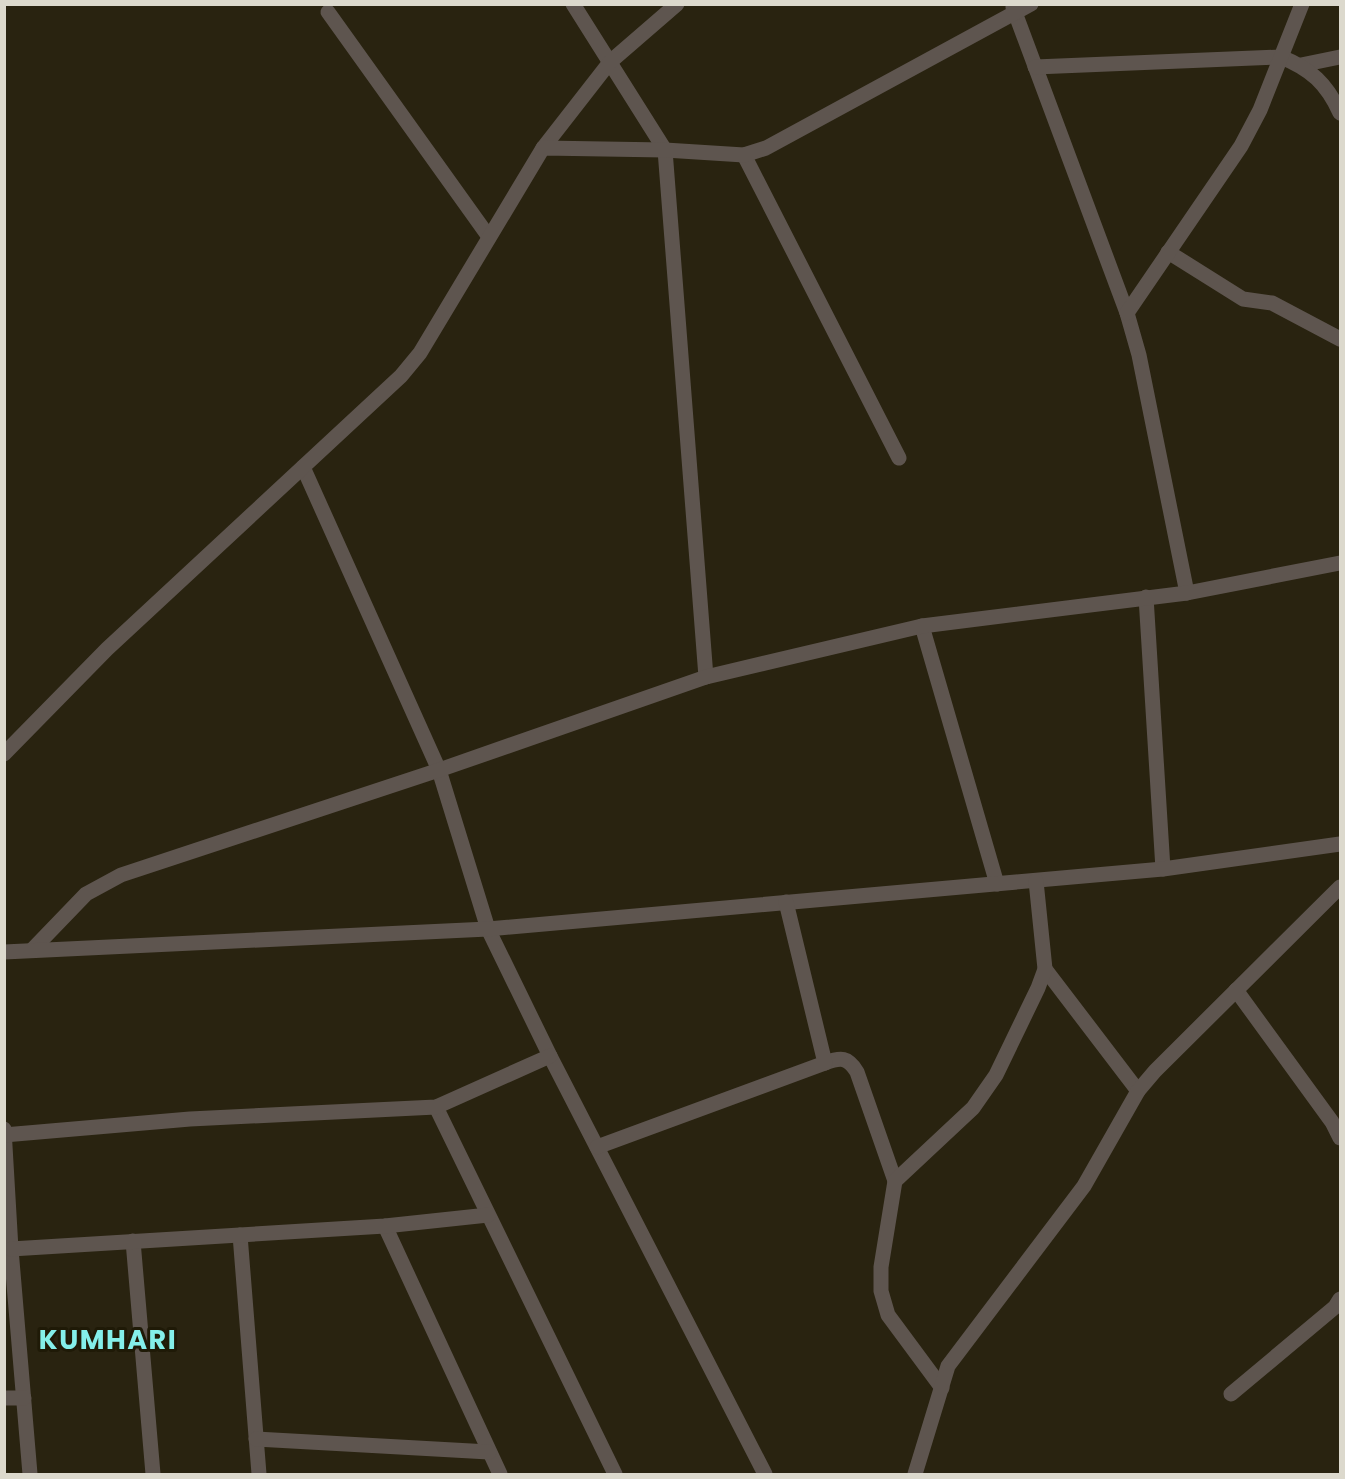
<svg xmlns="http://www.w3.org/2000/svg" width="1345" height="1479" font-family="Poppins,sans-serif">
	<rect width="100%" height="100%" fill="#292310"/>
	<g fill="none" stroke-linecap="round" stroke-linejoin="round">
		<g stroke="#5e554f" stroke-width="15">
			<path d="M573,4l92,146 41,527"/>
			<path d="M1013,7l114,306 12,42 48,238"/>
			<path d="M328,12l161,225"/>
			<path d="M1301,65l39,-8"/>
			<path d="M1035,67l246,-10c30,12 46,27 59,56"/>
			<path d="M543,148l67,-86 67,-58"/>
			<path d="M744,155l155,303"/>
			<path d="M1168,252l75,47 29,4 68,36"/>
			<path d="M1127,313l114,-167 19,-36 42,-106"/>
			<path d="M303,467l136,303 49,159 62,127 215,418"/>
			<path d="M1146,597l17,272"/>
			<path d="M922,626l75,258"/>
			<path d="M4,754l103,-105 294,-273 19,-23 123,-205 122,2 79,5 22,-7 265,-144"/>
			<path d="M33,949l53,-55 35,-19 318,-105 267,-93 216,-51 265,-33 153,-30"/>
			<path d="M4,952l484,-23 675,-60 177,-25"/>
			<path d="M1045,969l93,122"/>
			<path d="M1236,990l96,132 8,16"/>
			<path d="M825,1063c16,-6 23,-6 32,9l38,109"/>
			<path d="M436,1107l179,367"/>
			<path d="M4,1129l7,120 19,225"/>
			<path d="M4,1135l186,-16 246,-12 114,-51"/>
			<path d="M597,1147l228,-84 -39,-161"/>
			<path d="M385,1226l115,248"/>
			<path d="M240,1235l19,239"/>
			<path d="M133,1241l20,233"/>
			<path d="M11,1249l374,-23 103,-11"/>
			<path d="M942,1388l-54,-73 -7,-24v-24l14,-86 78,-73 23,-33 42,-87 7,-19 -9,-88"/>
			<path d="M1231,1394l104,-87 5,-8"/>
			<path d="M4,1398h20"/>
			<path d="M256,1439l233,13"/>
			<path d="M915,1474l33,-108 136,-180 54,-95 17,-20 185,-184"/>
		</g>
	</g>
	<g text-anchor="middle" stroke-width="6" stroke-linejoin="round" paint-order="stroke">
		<g font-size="27" font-weight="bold" letter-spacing="1.5" fill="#84efea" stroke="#1f1a07">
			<text x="108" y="1349">KUMHARI</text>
		</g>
	</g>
	<rect width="1345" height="1479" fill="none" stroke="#dcd9cd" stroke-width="12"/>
</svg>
